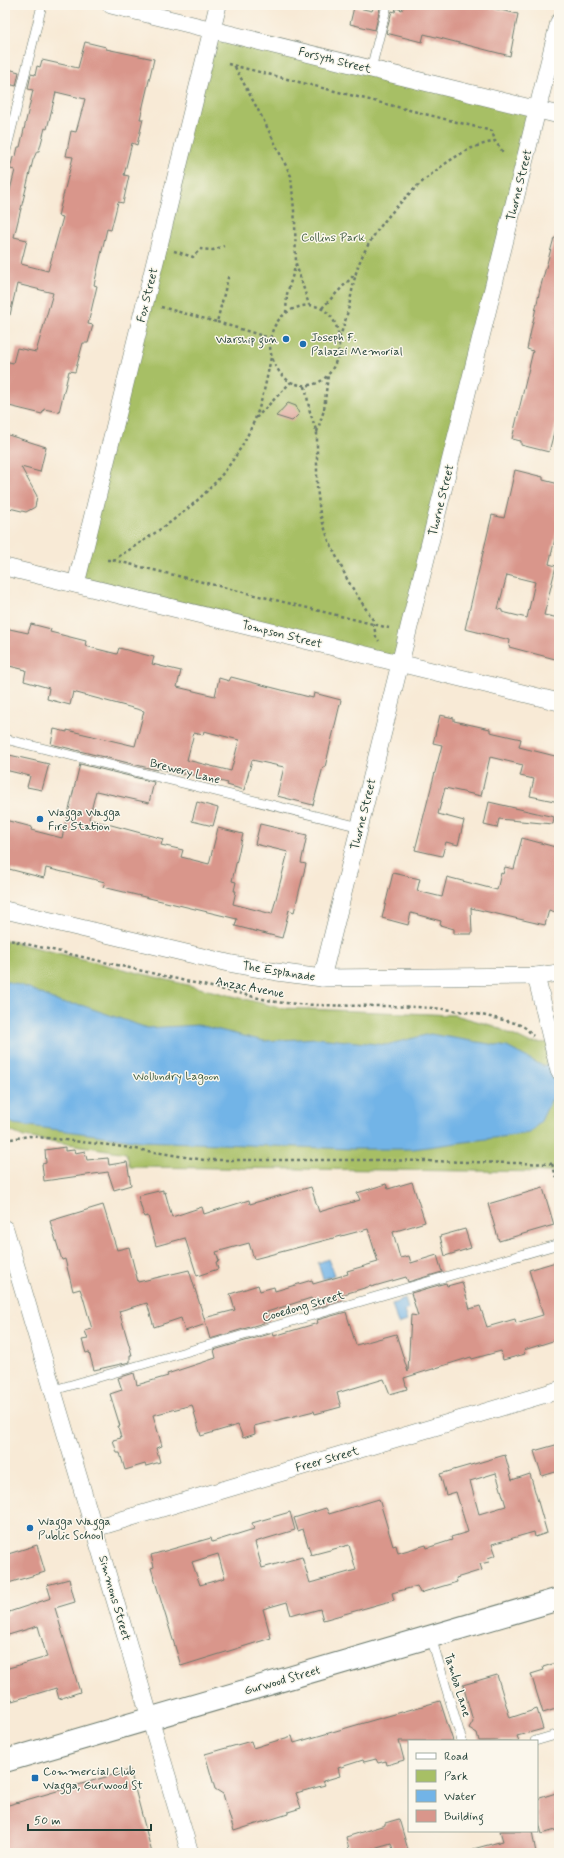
<svg xmlns="http://www.w3.org/2000/svg" width="564" height="1858" font-family="Mynerve,sans-serif">
	<rect width="100%" height="100%" fill="#fbf7ec"/>
	<filter id="ink" filterUnits="userSpaceOnUse"><feTurbulence type="fractalNoise" baseFrequency=".025" numOctaves="2"/><feDisplacementMap in="SourceGraphic" scale="8" xChannelSelector="R" yChannelSelector="G"/><feConvolveMatrix kernelMatrix="1 2 1 2 8 2 1 2 1" color-interpolation-filters="sRGB"/></filter>
	<filter id="wash" filterUnits="userSpaceOnUse"><feTurbulence type="fractalNoise" baseFrequency=".012" numOctaves="4" result="noise"/><feDisplacementMap in="SourceGraphic" scale="16" xChannelSelector="R" yChannelSelector="G"/><feGaussianBlur stdDeviation="0.9" result="paint"/><feColorMatrix in="noise" values="0 0 0 0 0 0 0 0 0 0 0 0 0 0 0 0 0 1.4 0 .05"/><feComposite in="paint" operator="in"/></filter>
	<g filter="url(#wash)">
		<rect width="100%" height="100%" fill="#f8ead6"/>
		<g fill="#a7bf65" stroke="#637e4c">
			<path d="M212,30l325,79 -136,553 -325,-78z"/>
			<path d="M5,940l276,68 174,7 39,11 35,17 30,-1v132l-9,-2 -420,-5 -4,-14 -102,-16 -19,-8z"/>
		</g>
		<g fill="#72b4e7" stroke="#48788e">
			<path d="M5,981l24,7 32,15 20,2 66,23 52,-3 65,16 53,-3 69,7 44,-11 77,13 36,19 16,-5v37l-8,2 -10,21 -11,12 -117,16h-61l-211,-8 -127,-17 -9,-5z"/>
			<path d="M328,1259l6,16 -11,4 -5,-16z"/>
			<path d="M405,1299l3,10 -4,2 3,10 -9,3 -6,-20z"/>
		</g>
		<g id="blocks">
			<g fill="#d9968b" fill-rule="evenodd">
				<path d="M404,5h75l39,9 -8,42 -86,-22 -2,8 -36,-9 6,-22 3,1 1,-4 6,2z"/>
				<path d="M374,6l6,2 -5,22 -25,-6 4,-17 18,4z"/>
				<path d="M85,42l21,5v2l48,10 -14,60h3l-6,26 -5,-2 -8,32 5,1 -6,27 -5,-1 -7,28 -4,-1 -13,56 3,1 -9,38 5,1 -5,18h-5l-8,29 -6,-1 -10,41 -15,-3 -2,5 -37,-9v-44l8,2 4,-15 19,4 17,-59 -36,-9 -7,31 -5,-1v-104l10,-40 -5,-1 3,-12 3,-1 2,-9h2l13,-57 -5,-1 3,-15 4,1 2,-9 3,1 2,-7 36,8zM56,92l29,7 -9,33 -5,-1 -5,25 7,1 -15,59 5,1 -15,54 -27,-7 6,-24 -13,-3 19,-77 4,-9h2l6,-23 2,1z"/>
				<path d="M5,68l14,4 -3,14 -11,-3z"/>
				<path d="M554,238l5,1v181h-2l-8,32 -28,-7v-4l-9,-2 21,-88 -6,-2 13,-60z"/>
				<path d="M288,403l8,3 3,8 -7,7 -16,-5z"/>
				<path d="M5,434l41,13 -6,25 -19,-5 16,29 -2,11 -9,5 -21,-5z"/>
				<path d="M515,470l28,7v3l16,4v38l-10,42 7,2 -12,49 15,3v42l-50,-13 1,-7 -45,-11 27,-114 12,3zM507,575l28,7 -8,36 -25,-6v-2l-4,-1z"/>
				<path d="M31,624l20,5 -1,3 36,9 -1,5 32,8 2,-6 35,9 -2,7 29,7 -4,16 38,9 4,-18 10,3 2,-4 82,21 1,-5 27,7 -16,67h-2l-10,38 -36,-9 7,-29 -32,-7 -8,30 -17,-5 1,-2 -44,-10 -1,2 -26,-7v2l-106,-26 3,-15 13,3v-2l68,16 9,-35 -71,-19 -3,13 -23,-6 2,-11 -25,-7 2,-11 -21,-5v-37l23,5zM204,731l35,9 -8,31 -44,-11 7,-27 9,2z"/>
				<path d="M440,715l14,3v3l36,8v3l31,7 -2,8 40,10v45l-29,-6 4,-17 -14,-3 3,-11 -33,-8 -9,39 -36,-8 -7,26 26,7 -6,24 -12,-3 -4,14 -27,-6 27,-105 -9,-2z"/>
				<path d="M5,754l44,10 -7,26 -15,-3 3,-11 -25,-6z"/>
				<path d="M80,764l74,18 -5,21 -53,-12 -7,28 74,20 -2,6 22,5 -2,7 28,7 9,-36 25,6 -11,47 4,1 -2,9h2l-3,13 39,10 16,-62 -33,-8 5,-20 47,11 -6,28 5,1 -12,48 -5,-2 -7,28 -47,-12 2,-7 -134,-32 2,-5 -59,-14 -2,10 -39,-10v-48l27,7 -1,3 31,8z"/>
				<path d="M197,802l21,6 -5,18 -21,-5z"/>
				<path d="M489,802l65,15 -1,7 -54,-5 -2,9 -13,-3z"/>
				<path d="M522,838l37,10v65l-10,-3 -4,15 -74,-17 1,26h-18v-5l-14,-4 1,-4 -30,-8 -3,12 -26,-7 11,-45 27,6 -3,12 25,6 5,-20 50,13 4,-17 2,1 2,-7 9,2z"/>
				<path d="M65,1147v4l9,-1 1,3 10,-2 2,9 21,-2 1,7 18,-3 4,23 -17,5 -6,-18 -64,9 -2,-17 4,-1 -1,-13z"/>
				<path d="M412,1182l13,40 -32,10 7,26 9,-2 2,7 26,-8 5,17 -34,10 -2,-5 -35,10v-1l-30,9 2,5 -29,9 -3,-11 -44,14 3,9 -60,18 -6,-21 31,-8 -5,-16 28,-9 2,6 14,-4 1,4 37,-11 1,4 35,-10 -1,-3 31,-9 -10,-33 -114,30 -5,-16 -33,9 3,9 -3,1 2,7 -21,7 -12,-38 -29,8 -8,-30 -4,1 -6,-21 25,-6v3l2,-1 7,25 30,-10 2,7 45,-14 1,4 61,-17 8,25 41,-12 -3,-7 29,-9 2,5z"/>
				<path d="M543,1188l11,37 -55,16 -11,-37z"/>
				<path d="M103,1205l14,45 12,-3 9,35 51,-12 17,54 -21,7 -4,-13 -27,9 -7,-24 -28,8 13,44h-2v7l-36,8 -5,-18 -3,1 -4,-13 6,-1 -3,-8 7,-2 -9,-32 -3,-8 -7,2 -8,-32 -3,1 -12,-39z"/>
				<path d="M465,1229l6,19 -26,8 -5,-20z"/>
				<path d="M559,1261v78l-35,11 1,4 -22,6 -2,-9 -29,8 -1,-2 -67,21 3,11 -17,5 -6,-15 -47,14 4,14 -26,7 -1,-3 -60,15 1,8 -12,4 -5,-13 -37,11 -9,-31 -39,10 9,31 -6,2 4,14 -14,4 -1,-2 -20,6 -5,-17h-3l-4,-13 8,-2 -3,-12h2l-10,-32 12,-4 -4,-12 16,-5 3,12 31,-9 -1,-2 49,-16 -2,-8 59,-17 1,3 44,-13 -1,-3 29,-8 10,33 40,-11 12,38 3,-57 7,1 -7,-23 35,-10 1,3 15,-4 8,27 10,-3 7,21 28,-8 1,4 27,-8 -14,-45z"/>
				<path d="M559,1444v27l-17,5 -8,-25z"/>
				<path d="M505,1455l7,25 18,-6 17,59 -12,4 -1,-5 -42,12 4,11 -8,3 1,4 -9,2 2,6 -26,8 1,4 -37,11 -3,-7 -25,7 2,7 -71,20 -3,-11 -18,5 -1,-2 -10,3 -4,-13 -24,7 8,29 -90,28 -30,-98 3,-1 -3,-12 60,-17 1,4 42,-13 -2,-6 38,-11 5,18 -40,12 7,26 40,-11 8,26 46,-13 -7,-25 -38,10 -8,-26 -5,2 -4,-13 32,-10 3,6 50,-15 14,47 3,-1 2,8 28,-8 1,3 25,-8 -1,-3 17,-5 -12,-40 -10,3 -6,-21zM496,1473l10,33 -27,8 -9,-33zM218,1554l7,24 -25,7 -8,-23z"/>
				<path d="M37,1545l8,27 -40,12v-29z"/>
				<path d="M69,1579l6,23 -20,6 25,84 -21,7 -3,-11 -44,13 -7,-22v-10l42,-12 -9,-31 -33,10v-20l4,-2v-2l42,-14 -4,-13z"/>
				<path d="M559,1662v46l-16,5 -12,-39 13,-4 -1,-3z"/>
				<path d="M497,1675l13,43 27,-9 6,20 -26,7 2,5h-40l-2,-8 -8,-5 4,-7 -10,-36z"/>
				<path d="M440,1701l13,40h-54l5,19 -17,5 -1,-4 -8,2 -2,-4 -12,3 -1,-2 -25,8 2,8 -17,5 2,4 -29,8 5,15 -13,4v2l-54,17 -11,-37 -8,-5 -10,-35 46,-13 2,7 39,-12 2,7z"/>
				<path d="M130,1770l22,83h-147v-47z"/>
				<path d="M559,1792v37l-17,5 -5,-18v-17z"/>
				<path d="M399,1819l10,34h-15l-3,-10 -35,10h-6l-4,-16 39,-12v-2z"/>
				<path d="M500,1831h32l4,22h-62l-1,-4 30,-8z"/>
			</g>
		</g>
	</g>
	<g filter="url(#ink)">
		<use href="#blocks" fill-opacity="0" stroke="#6b7a6d" stroke-width="1"/>
		<g fill="none" stroke-linecap="round" stroke-linejoin="round">
			<defs>
				<g id="lane">
					<path d="M371,69l16,-64"/>
					<path d="M5,155l37,-150"/>
					<path d="M5,739l355,88"/>
					<path d="M54,1390l505,-146"/>
					<path d="M431,1637l31,104"/>
					<path d="M535,1741l24,-7"/>
				</g>
				<g id="street">
					<path d="M111,5l448,110"/>
					<path d="M5,567l554,135"/>
					<path d="M76,584l142,-579"/>
					<path d="M5,910l223,53 49,9 45,6 214,-2 23,-3"/>
					<path d="M536,976l23,95"/>
					<path d="M322,978l237,-956"/>
					<path d="M5,1229l185,624"/>
					<path d="M95,1528l464,-138"/>
				</g>
				<path id="secondary" d="M5,1761l554,-162"/>
			</defs>
			<use href="#lane" stroke="#6b7a6d" stroke-width="10"/>
			<use href="#street" stroke="#6b7a6d" stroke-width="18"/>
			<use href="#secondary" stroke="#6b7a6d" stroke-width="24"/>
			<g stroke="#6b7a6d" stroke-width="2.5" stroke-dasharray="3 3" stroke-linecap="butt">
				<path d="M228,64l264,67 3,10"/>
				<path d="M235,67l30,56 26,53 4,46 1,42 -9,30 -1,19"/>
				<path d="M174,251l19,6 7,-8 13,1 11,-4"/>
				<path d="M296,264l13,41"/>
				<path d="M309,305c46,4 36,86 -8,80 -8,-1 -15,-5 -20,-11 -23,-29 -8,-66 28,-69z"/>
				<path d="M161,307l56,15 12,-48"/>
				<path d="M322,308l34,-35"/>
				<path d="M217,322l53,16"/>
				<path d="M339,338c10,-23 11,-41 17,-65 12,-46 73,-105 116,-125 7,-3 16,-5 23,-7l8,11"/>
				<path d="M305,386l5,26 7,21v54l3,27 9,27 19,40 25,39 3,17 3,4"/>
				<path d="M256,418l35,-36"/>
				<path d="M317,432l7,-22 4,-35"/>
				<path d="M107,560h6l276,68"/>
				<path d="M113,560c62,-39 113,-71 142,-141 8,-20 12,-41 16,-62"/>
				<path d="M5,939l271,63c70,8 141,-2 210,14 12,3 27,5 38,11 4,2 6,6 9,9"/>
				<path d="M5,1140l24,-4 88,10 87,14h177l178,4"/>
				<path d="M552,1164l7,20"/>
			</g>
			<use href="#lane" stroke="#fff" stroke-width="9"/>
			<use href="#street" stroke="#fff" stroke-width="17"/>
			<use href="#secondary" stroke="#fff" stroke-width="22"/>
		</g>
	</g>
	<g fill="#1f6fb2" stroke="#fbf7ec" stroke-width="1.5">
		<circle cx="286" cy="339" r="4"/>
		<circle cx="303" cy="344" r="4"/>
		<circle cx="40" cy="819" r="4"/>
		<circle cx="30" cy="1528" r="4"/>
		<rect x="31" y="1774" width="8" height="8" rx="2"/>
	</g>
	<g text-anchor="middle" stroke-width="3" stroke-linejoin="round" paint-order="stroke">
		<g font-size="12" fill="#1f3d34" stroke="#fbf7ec">
			<text transform="translate(335 60) rotate(14)" y="4">Forsyth Street</text>
			<text transform="translate(519 185) rotate(-76)" y="4">Thorne Street</text>
			<text transform="translate(147 295) rotate(-76)" y="4">Fox Street</text>
			<text transform="translate(441 500) rotate(-76)" y="4">Thorne Street</text>
			<text transform="translate(282 634) rotate(14)" y="4">Tompson Street</text>
			<text transform="translate(185 771) rotate(14)" y="4">Brewery Lane</text>
			<text transform="translate(363 814) rotate(-76)" y="4">Thorne Street</text>
			<text transform="translate(279 971) rotate(9)" y="4">The Esplanade</text>
			<text transform="translate(250 987) rotate(11)" y="4">Anzac Avenue</text>
			<text transform="translate(303 1306) rotate(-16)" y="4">Cooedong Street</text>
			<text transform="translate(327 1459) rotate(-16)" y="4">Freer Street</text>
			<text transform="translate(115 1598) rotate(74)" y="4">Simmons Street</text>
			<text transform="translate(282 1680) rotate(-16)" y="4">Gurwood Street</text>
			<text transform="translate(458 1685) rotate(73)" y="4">Tamba Lane</text>
		</g>
		<g font-size="12" fill="#415e40" stroke="#fbf7ec">
			<text x="333" y="241">Collins Park</text>
			<text x="176" y="1080">Wollundry Lagoon</text>
		</g>
		<g font-size="12" fill="#1f3d34" stroke="#fbf7ec" text-anchor="start">
			<text x="311" y="341">Joseph F.<tspan x="311" dy="14">Palazzi Memorial</tspan></text>
			<text x="278" y="343" text-anchor="end">Warship gun</text>
			<text x="48" y="816">Wagga Wagga<tspan x="48" dy="14">Fire Station</tspan></text>
			<text x="38" y="1525">Wagga Wagga<tspan x="38" dy="14">Public School</tspan></text>
			<text x="43" y="1775">Commercial Club<tspan x="43" dy="14">Wagga, Gurwood St</tspan></text>
		</g>
	</g>
	<rect width="564" height="1858" fill="none" stroke="#fbf7ec" stroke-width="20"/>
	<rect x="408" y="1740" width="130" height="92" fill="#fbf7ec" stroke="#a3ada2"/>
	<rect x="416" y="1753" width="20" height="6" fill="#ffffff" stroke="#a3ada2"/>
	<text x="444" y="1760" font-size="12" fill="#1f3d34">Road</text>
	<rect x="416" y="1770" width="20" height="12" fill="#a7bf65" stroke="#a3ada2"/>
	<text x="444" y="1780" font-size="12" fill="#1f3d34">Park</text>
	<rect x="416" y="1790" width="20" height="12" fill="#72b4e7" stroke="#a3ada2"/>
	<text x="444" y="1800" font-size="12" fill="#1f3d34">Water</text>
	<rect x="416" y="1810" width="20" height="12" fill="#d9968b" stroke="#a3ada2"/>
	<text x="444" y="1820" font-size="12" fill="#1f3d34">Building</text>
	<path d="M28 1824v6h123v-6" fill="none" stroke="#1f3d34" stroke-width="2"/>
	<text x="34" y="1824" font-size="12" fill="#1f3d34" stroke="#fbf7ec" stroke-width="3" paint-order="stroke">50 m</text>
</svg>
